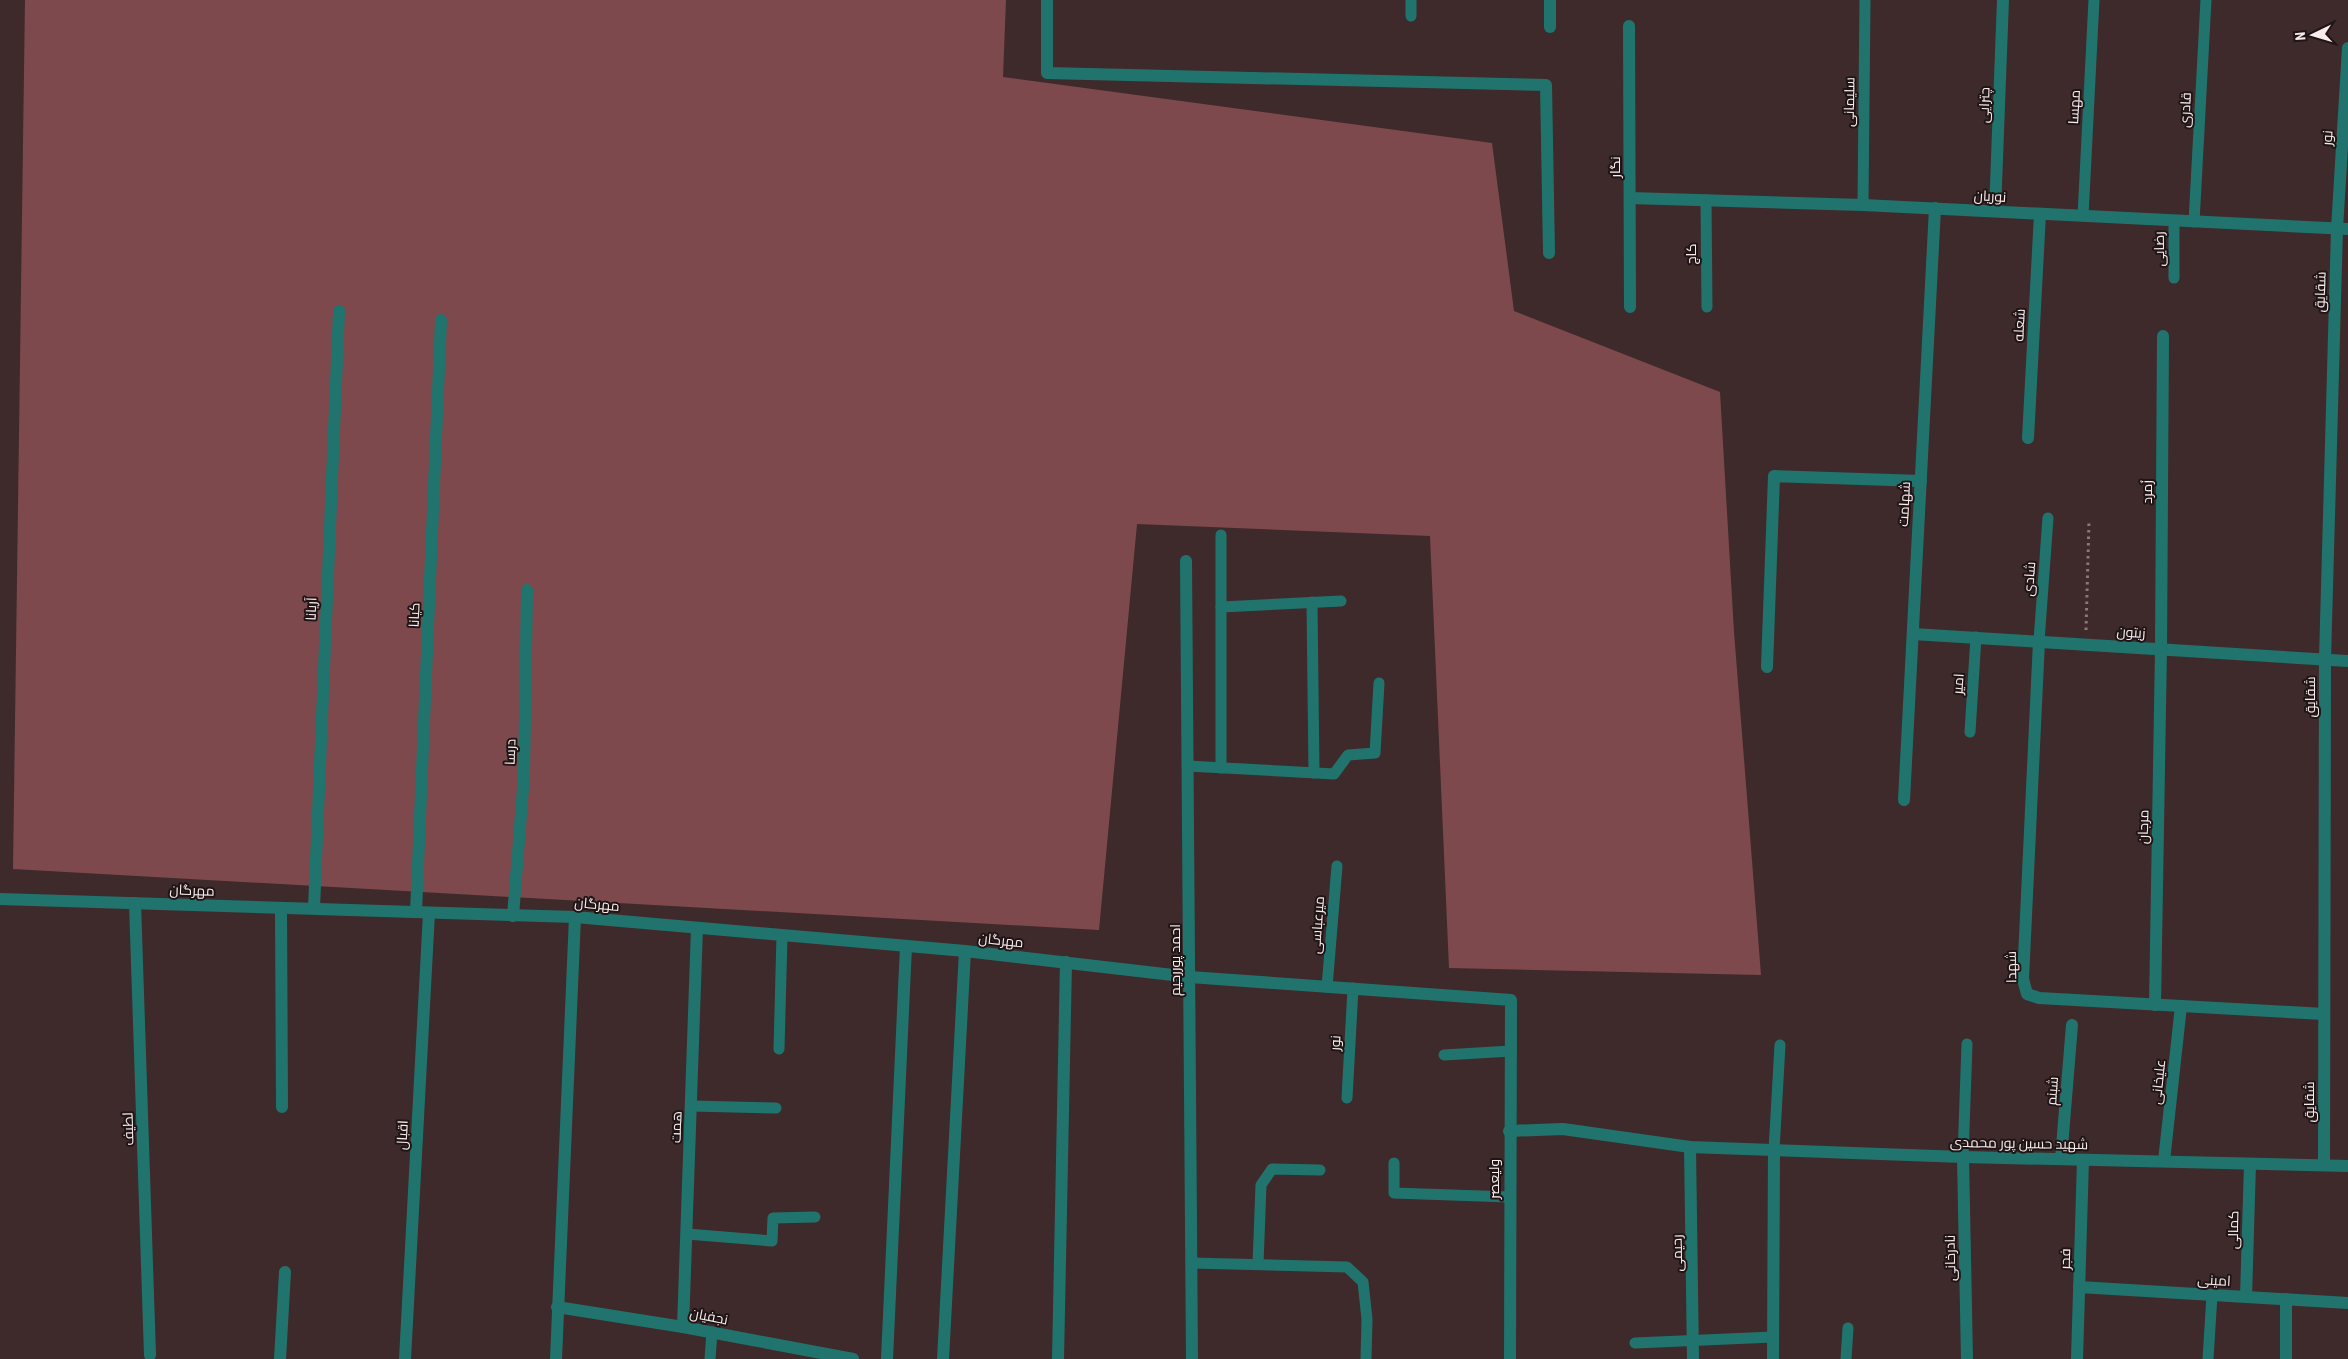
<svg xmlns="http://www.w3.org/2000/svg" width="2348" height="1359" font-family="'Roboto Condensed',Cairo,sans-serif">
	<rect width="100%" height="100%" fill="#3f2a2b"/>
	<path fill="#7d494d" d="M25,0h981l-3,77 489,66 22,168 206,81 14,240 27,343 -312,-7 -19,-432 -293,-12 -38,406 -1086,-61z"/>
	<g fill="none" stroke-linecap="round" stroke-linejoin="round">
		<path stroke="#8b7979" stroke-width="3" stroke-dasharray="2.5 4" stroke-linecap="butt" d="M2086,630l3,-109"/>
		<g stroke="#21746d" stroke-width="11">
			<path d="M1411,16v-16"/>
			<path d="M1706,200l1,107"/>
			<path d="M1863,205l2,-205"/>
			<path d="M2083,216l11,-216"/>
			<path d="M2174,221v57"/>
			<path d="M2194,222l12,-222"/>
			<path d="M1312,602l2,171"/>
			<path d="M1221,607l120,-6"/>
			<path d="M2039,641l9,-123"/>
			<path d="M1970,732l6,-95"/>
			<path d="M1188,766l146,8 14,-19 27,-2 4,-70"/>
			<path d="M1221,768v-233"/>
			<path d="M1327,987l10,-121"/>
			<path d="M779,1049l3,-113"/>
			<path d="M1444,1055l67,-4"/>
			<path d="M1347,1098l6,-110"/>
			<path d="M692,1106l84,2"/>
			<path d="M1774,1150l6,-105"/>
			<path d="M1963,1157l4,-113"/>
			<path d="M1394,1163v30l115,4"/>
			<path d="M687,1234l85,7 1,-23 42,-1"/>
			<path d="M1191,1263l156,4 16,15 4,37 -1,40"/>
			<path d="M1258,1264l3,-79 11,-16 48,1"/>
			<path d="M1635,1343l138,-6"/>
			<path d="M710,1359l2,-27"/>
			<path d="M1846,1359l2,-31"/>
			<path d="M2208,1359l4,-64"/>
		</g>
		<g stroke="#21746d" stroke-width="12">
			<path d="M1047,0v73l499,12 3,168"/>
			<path d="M1629,26l1,281"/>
			<path d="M1550,27v-27"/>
			<path d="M1630,198l233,7 485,24"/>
			<path d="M1995,211l8,-211"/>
			<path d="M2028,438l12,-224"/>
			<path d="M1186,561l6,798"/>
			<path d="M1913,634l435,27"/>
			<path d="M2039,641l-16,338 4,15 12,4 285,16"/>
			<path d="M1767,667l7,-191 147,5"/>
			<path d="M1904,800l31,-592"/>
			<path d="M0,899l575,18 390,34 225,26 321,23 -1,359"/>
			<path d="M135,903l15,452"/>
			<path d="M281,908l1,199"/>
			<path d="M314,908l25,-597"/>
			<path d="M416,912l25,-592"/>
			<path d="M513,916l11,-140 3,-186"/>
			<path d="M2155,1005l6,-356 2,-313"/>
			<path d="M1509,1131l54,-2 127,18 273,10 385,9"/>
			<path d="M1690,1147l3,212"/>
			<path d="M1963,1157l4,202"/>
			<path d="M2061,1159l11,-134"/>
			<path d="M2164,1161l17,-155"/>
			<path d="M2324,1165l1,-506 12,-430 11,-181"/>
			<path d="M2079,1287l269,16"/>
			<path d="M2246,1297l4,-133"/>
			<path d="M557,1307l126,20 170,32"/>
			<path d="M683,1327l14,-399"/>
			<path d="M280,1359l5,-87"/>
			<path d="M405,1359l24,-446"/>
			<path d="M556,1359l19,-442"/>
			<path d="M887,1359l19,-413"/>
			<path d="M943,1359l22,-408"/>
			<path d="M1058,1359l8,-397"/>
			<path d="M1773,1359l1,-209"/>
			<path d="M2077,1359l6,-199"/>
			<path d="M2286,1359v-60"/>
		</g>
	</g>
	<g text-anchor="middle" stroke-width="4" stroke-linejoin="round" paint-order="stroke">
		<g font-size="14" fill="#fbecec" stroke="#1f1516">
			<text transform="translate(1849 102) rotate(-89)" y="5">سلیمانی</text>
			<text transform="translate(1984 105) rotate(-88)" y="5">چترایی</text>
			<text transform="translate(2074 107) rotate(-87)" y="5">مهسا</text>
			<text transform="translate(2185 110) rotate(-87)" y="5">قادری</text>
			<text transform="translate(2327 138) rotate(-86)" y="5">نور</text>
			<text transform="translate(1615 167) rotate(-90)" y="5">نگار</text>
			<text transform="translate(1990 196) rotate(3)" y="5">نوریان</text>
			<text transform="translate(2159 249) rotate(-91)" y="5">رضایی</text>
			<text transform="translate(1691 254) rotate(-90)" y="5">کاج</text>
			<text transform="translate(2320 292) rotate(-88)" y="5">شقایق</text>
			<text transform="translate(2019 325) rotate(-87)" y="5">شعله</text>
			<text transform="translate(2147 492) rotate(-90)" y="5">زُمرد</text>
			<text transform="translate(1904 504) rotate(-87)" y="5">شهامت</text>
			<text transform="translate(2029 579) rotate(-86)" y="5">شادی</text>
			<text transform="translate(311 609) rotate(-88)" y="5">آریانا</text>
			<text transform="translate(414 615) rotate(-88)" y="5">کیانا</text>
			<text transform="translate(2131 632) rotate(4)" y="5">زیتون</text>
			<text transform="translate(1958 684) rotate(-86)" y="5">امیر</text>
			<text transform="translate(2310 697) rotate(-90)" y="5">شقایق</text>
			<text transform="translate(510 752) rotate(-88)" y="5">درسا</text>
			<text transform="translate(2143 827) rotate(-89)" y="5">مرجان</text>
			<text transform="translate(192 890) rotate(2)" y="5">مهرگان</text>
			<text transform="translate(597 904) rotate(5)" y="5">مهرگان</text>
			<text transform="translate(1317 925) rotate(-86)" y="5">میرعباسی</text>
			<text transform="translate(1001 940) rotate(6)" y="5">مهرگان</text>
			<text transform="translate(1175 960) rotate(-90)" y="5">احمد پوررحیم</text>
			<text transform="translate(2011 967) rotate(-91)" y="5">شهدا</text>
			<text transform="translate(1335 1043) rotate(-87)" y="5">نور</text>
			<text transform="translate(2158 1082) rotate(-84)" y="5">علیخانی</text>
			<text transform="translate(2052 1091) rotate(-86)" y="5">شبنم</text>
			<text transform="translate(2309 1102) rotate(-90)" y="5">شقایق</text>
			<text transform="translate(676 1127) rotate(-88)" y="5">همت</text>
			<text transform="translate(128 1129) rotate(-92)" y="5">لطیف</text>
			<text transform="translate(402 1135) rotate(-87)" y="5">اقبال</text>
			<text transform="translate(2019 1143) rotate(1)" y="5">شهید حسین پور محمدی</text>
			<text transform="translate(1494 1179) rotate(-90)" y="5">ولیعصر</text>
			<text transform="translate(2233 1230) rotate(-89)" y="5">کمالی</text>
			<text transform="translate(1677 1253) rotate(-91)" y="5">رحیمی</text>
			<text transform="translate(1950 1258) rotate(-91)" y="5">نادرخانی</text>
			<text transform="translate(2065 1259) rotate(-88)" y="5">فجر</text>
			<text transform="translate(2214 1280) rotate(3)" y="5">امینی</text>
			<text transform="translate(709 1316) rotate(11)" y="5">نجفیان</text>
		</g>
	</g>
	<g transform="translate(2313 35) rotate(265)" stroke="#1f1516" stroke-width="4" paint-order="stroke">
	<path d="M0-4L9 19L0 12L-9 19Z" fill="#fbecec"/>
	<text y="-8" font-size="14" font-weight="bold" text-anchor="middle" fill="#fbecec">N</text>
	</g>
</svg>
